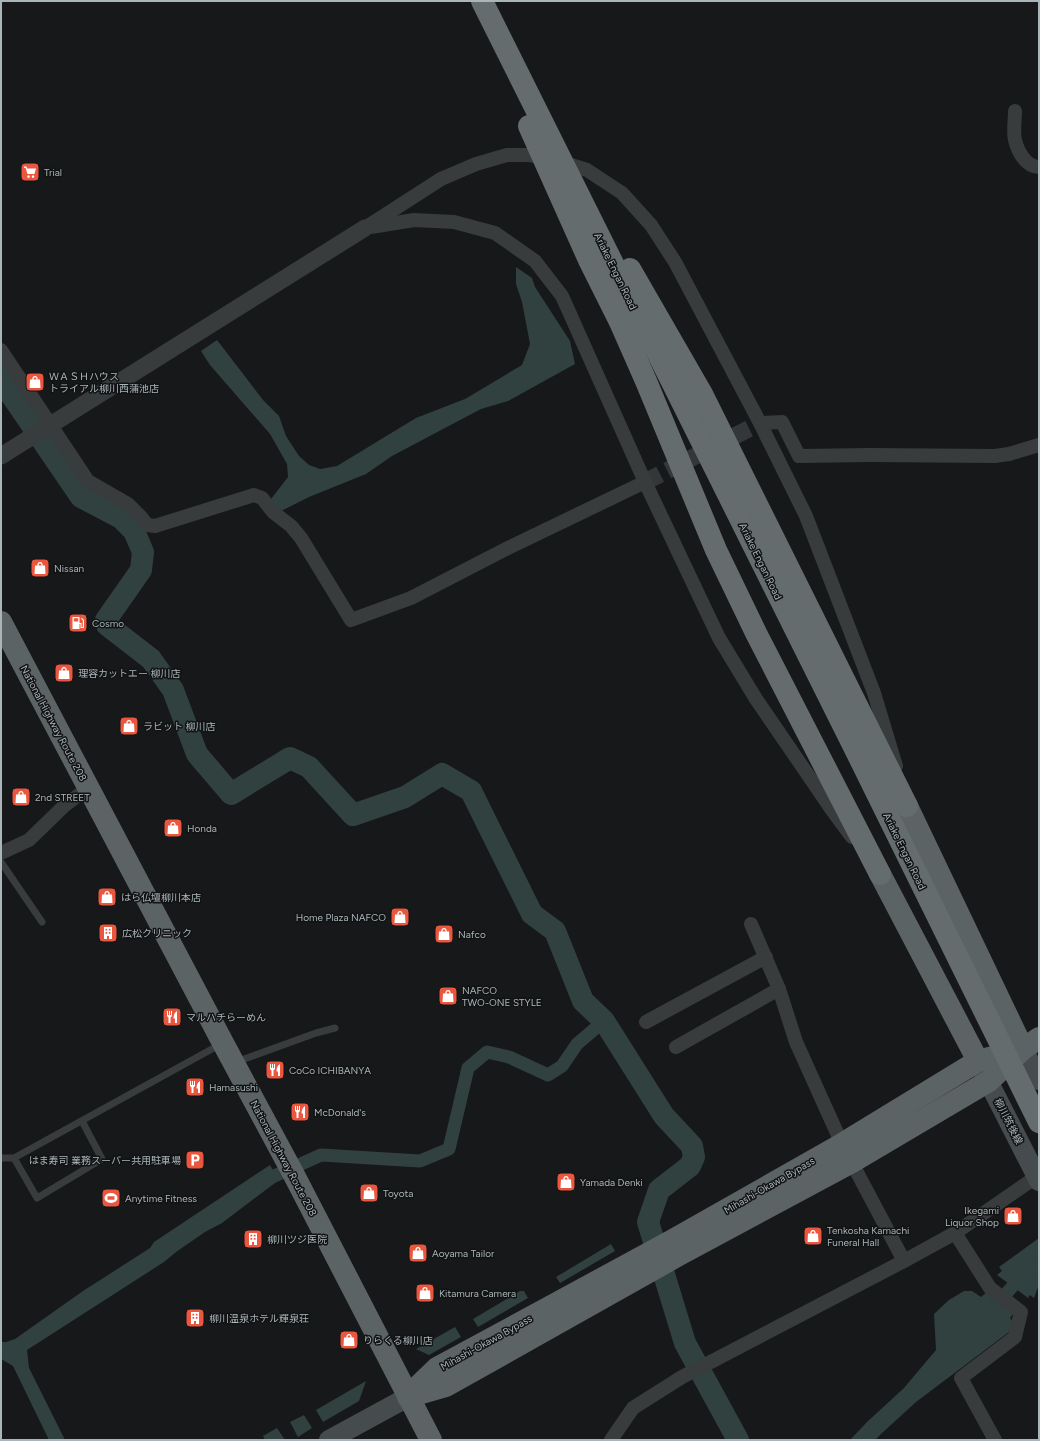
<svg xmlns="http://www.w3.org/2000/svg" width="1040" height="1441" font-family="Figtree,'Noto Sans JP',sans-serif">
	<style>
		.water { fill: #304140 }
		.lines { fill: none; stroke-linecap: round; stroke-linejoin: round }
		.canal { stroke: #304140; stroke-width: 13 }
		.river { stroke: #304140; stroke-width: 22 }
		.tertiary-tunnel { stroke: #343739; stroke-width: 17; stroke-dasharray: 17 8; stroke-linecap: butt }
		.service { stroke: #383c3d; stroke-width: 7 }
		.minor { stroke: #383c3d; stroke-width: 14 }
		.tertiary { stroke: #383c3d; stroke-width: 17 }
		.secondary { stroke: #464c4d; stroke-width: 20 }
		.trunk { stroke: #5c6365; stroke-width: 22 }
		.motorway { stroke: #646c6e; stroke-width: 22 }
		.labels { text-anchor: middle; stroke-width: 3; stroke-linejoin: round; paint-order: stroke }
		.poi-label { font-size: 10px; fill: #a9b5b8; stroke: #121314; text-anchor: start }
		.street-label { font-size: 10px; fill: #a9b5b8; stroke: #121314 }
	</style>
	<rect width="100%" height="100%" fill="#171819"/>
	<g class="water">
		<path d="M516 267 532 278 535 287 570 341 575 364 508 401 481 409 392 456 366 474 309 497 279 512 271 499 288 477 287 464 270 434 210 365 201 351 217 340 263 400 279 416 286 436 299 456 309 465 320 469 337 466 416 418 465 399 522 365 530 344 522 302 516 284Z"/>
		<path d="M1 361 35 412 19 422 1 395Z"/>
		<path d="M270 1165 279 1180 222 1223 205 1232 176 1252 164 1262 27 1350 29 1368 65 1440H49L13 1366 1 1359V1342H6L15 1339 83 1291 150 1248 154 1242Z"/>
		<path d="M1039 1238V1285L1034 1298 1030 1295 1028 1298 997 1275 1002 1271 999 1267Z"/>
		<path d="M611 1244 615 1251 560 1283 556 1277Z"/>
		<path d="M520 1291H524L528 1298 478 1327 473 1319Z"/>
		<path d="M964 1291H972L981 1297 987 1292 1014 1313 1010 1318 1013 1322 1009 1332 916 1402 881 1434 875 1440H850L867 1422 904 1388 936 1350 934 1314 949 1300Z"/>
		<path d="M455 1327 461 1337 429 1355 416 1349Z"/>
		<path d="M366 1381 359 1401 323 1422 316 1410Z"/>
		<path d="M304 1415 312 1428 298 1437 290 1422Z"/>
		<path d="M277 1428 285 1440H265L263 1436Z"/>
	</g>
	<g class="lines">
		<g class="canal">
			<path d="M261 1182 321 1155 420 1161 449 1149 468 1068 487 1052 509 1057 548 1075 562 1066 577 1044 604 1021"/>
			<path d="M996 1305 1021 1277 1039 1267"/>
		</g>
		<path class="river" d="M1 380 81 497 121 518 134 531 143 552 141 570 106 620 107 625 151 659 173 690 197 754 231 794 290 758 309 767 353 815 405 797 442 774 471 791 532 914 555 931 583 1001 604 1021 664 1116 692 1146 694 1157 690 1166 659 1190 648 1222 685 1343 738 1440"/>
		<path class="tertiary-tunnel" d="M645 482 760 423"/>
		<g class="service">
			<path d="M1 862 42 922"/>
			<path d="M236 1062 316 1033 335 1028"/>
			<path d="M1 1158H14L221 1044"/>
			<path d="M14 1158 37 1198 102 1159 82 1121"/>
		</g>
		<g class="minor">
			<path d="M1015 111C1015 120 1013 132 1015 140 1018 152 1026 167 1039 167"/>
			<path d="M371 227 414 220 454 222 495 233 535 261 562 296 645 482 719 638 756 699 832 810 852 837"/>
			<path d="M365 228 441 179 476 164 507 155H529L549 158 587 170 622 193 651 225 675 262 760 423 806 516 874 693 896 766"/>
			<path d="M1 350 88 481 128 504 141 517 147 525 155 526 254 495 262 498 273 512 291 526 301 538 351 620 411 598 508 548 645 482"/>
			<path d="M760 423 782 422 799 456 870 455 995 456 1009 454 1039 445"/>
			<path d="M1 853 29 840 64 806 88 788"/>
			<path d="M751 924 779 989 796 1042 842 1144 904 1261"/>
			<path d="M646 1022 766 957"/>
			<path d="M676 1047 779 989"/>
			<path d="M955 1233 990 1288 1021 1312 1015 1337 961 1378 995 1440"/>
			<path d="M611 1440 633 1408 682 1377 904 1261 955 1233 1039 1175"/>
		</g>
		<path class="tertiary" d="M1 456 365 228"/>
		<g class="secondary">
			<path d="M1023 1049 1039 1080"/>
			<path d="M981 1067 1039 1181"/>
			<path d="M329 1440 408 1397"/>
		</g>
		<g class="trunk">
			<path d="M1 622 223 1043 294 1175 431 1440"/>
			<path d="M907 806 1023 1049"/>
			<path d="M880 874 978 1061"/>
			<path d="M410 1394 437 1368 673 1240 842 1144 978 1061 1020 1050"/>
			<path d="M408 1397 446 1386 679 1255 852 1162 989 1081 1023 1049 1039 1038"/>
		</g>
		<g class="motorway">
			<path d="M482 1 861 761 1039 1122"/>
			<path d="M529 126 589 260 620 322 646 381 716 550 756 633 880 874"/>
			<path d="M630 269 702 394 907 806"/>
		</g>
	</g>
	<defs>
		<g id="supermarket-square" transform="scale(1)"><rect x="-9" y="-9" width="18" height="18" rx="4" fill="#ea573e" stroke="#121314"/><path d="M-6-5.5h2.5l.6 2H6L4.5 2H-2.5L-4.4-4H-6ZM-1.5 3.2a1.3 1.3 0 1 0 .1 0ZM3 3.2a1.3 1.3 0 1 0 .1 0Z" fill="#fff"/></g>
		<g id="shop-square" transform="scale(1)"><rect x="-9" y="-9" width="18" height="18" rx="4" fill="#ea573e" stroke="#121314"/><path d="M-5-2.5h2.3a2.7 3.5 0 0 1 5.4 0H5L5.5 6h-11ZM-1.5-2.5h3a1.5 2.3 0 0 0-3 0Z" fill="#fff"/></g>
		<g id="fuel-square" transform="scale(1)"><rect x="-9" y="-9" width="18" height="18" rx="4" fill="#ea573e" stroke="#121314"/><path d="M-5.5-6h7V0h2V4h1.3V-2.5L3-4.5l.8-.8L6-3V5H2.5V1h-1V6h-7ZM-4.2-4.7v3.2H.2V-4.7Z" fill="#fff"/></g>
		<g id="building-square" transform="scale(1)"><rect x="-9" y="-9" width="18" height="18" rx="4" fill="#ea573e" stroke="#121314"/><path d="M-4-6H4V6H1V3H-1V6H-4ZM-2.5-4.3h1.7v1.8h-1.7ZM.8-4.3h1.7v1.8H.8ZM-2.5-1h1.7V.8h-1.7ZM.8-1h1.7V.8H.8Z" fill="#fff"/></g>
		<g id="restaurant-square" transform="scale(1)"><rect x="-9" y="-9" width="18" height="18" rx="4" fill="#ea573e" stroke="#121314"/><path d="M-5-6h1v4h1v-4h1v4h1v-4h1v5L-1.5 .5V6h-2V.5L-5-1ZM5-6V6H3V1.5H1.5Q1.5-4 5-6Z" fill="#fff"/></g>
		<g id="parking-square" transform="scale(1)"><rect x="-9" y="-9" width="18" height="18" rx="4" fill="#ea573e" stroke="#121314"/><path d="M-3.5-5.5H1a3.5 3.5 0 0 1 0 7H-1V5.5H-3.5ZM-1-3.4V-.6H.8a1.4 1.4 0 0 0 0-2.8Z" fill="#fff"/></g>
		<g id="stadium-square" transform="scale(1)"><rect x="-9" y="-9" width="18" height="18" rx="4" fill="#ea573e" stroke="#121314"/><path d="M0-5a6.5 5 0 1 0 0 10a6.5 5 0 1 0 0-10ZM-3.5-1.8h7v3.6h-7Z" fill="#fff"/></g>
	</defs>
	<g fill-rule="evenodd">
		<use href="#supermarket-square" x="30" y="172"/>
		<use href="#shop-square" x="35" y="382"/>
		<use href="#shop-square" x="40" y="568"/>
		<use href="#fuel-square" x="78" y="623"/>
		<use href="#shop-square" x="64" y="673"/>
		<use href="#shop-square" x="129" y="726"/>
		<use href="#shop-square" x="21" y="797"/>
		<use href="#shop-square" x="173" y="828"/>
		<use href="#shop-square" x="107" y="897"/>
		<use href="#shop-square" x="400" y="917"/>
		<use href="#building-square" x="108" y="933"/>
		<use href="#shop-square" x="444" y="934"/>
		<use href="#shop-square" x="448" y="996"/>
		<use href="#restaurant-square" x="172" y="1017"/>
		<use href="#restaurant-square" x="275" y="1070"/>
		<use href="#restaurant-square" x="195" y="1087"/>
		<use href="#restaurant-square" x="300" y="1112"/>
		<use href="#parking-square" x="195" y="1160"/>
		<use href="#shop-square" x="566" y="1182"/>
		<use href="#shop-square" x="369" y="1193"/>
		<use href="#stadium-square" x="111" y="1198"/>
		<use href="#shop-square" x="1013" y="1216"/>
		<use href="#shop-square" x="813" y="1236"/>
		<use href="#building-square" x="253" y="1239"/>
		<use href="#shop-square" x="418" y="1253"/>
		<use href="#shop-square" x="425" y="1293"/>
		<use href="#building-square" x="195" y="1318"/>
		<use href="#shop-square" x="349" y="1340"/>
	</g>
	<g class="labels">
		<g class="poi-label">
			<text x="44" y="176">Trial</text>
			<text x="49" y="380">ＷＡＳＨハウス<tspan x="49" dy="12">トライアル柳川西蒲池店</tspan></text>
			<text x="54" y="572">Nissan</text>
			<text x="92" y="627">Cosmo</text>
			<text x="78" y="677">理容カットエー 柳川店</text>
			<text x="143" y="730">ラビット 柳川店</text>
			<text x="35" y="801">2nd STREET</text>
			<text x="187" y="832">Honda</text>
			<text x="121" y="901">はら仏壇柳川本店</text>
			<text x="386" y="921" text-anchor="end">Home Plaza NAFCO</text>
			<text x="122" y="937">広松クリニック</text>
			<text x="458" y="938">Nafco</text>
			<text x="462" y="994">NAFCO<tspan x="462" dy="12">TWO-ONE STYLE</tspan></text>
			<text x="186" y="1021">マルハチらーめん</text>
			<text x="289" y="1074">CoCo ICHIBANYA</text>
			<text x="209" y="1091">Hamasushi</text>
			<text x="314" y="1116">McDonald's</text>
			<text x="181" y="1164" text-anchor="end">はま寿司 業務スーパー共用駐車場</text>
			<text x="580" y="1186">Yamada Denki</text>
			<text x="383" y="1197">Toyota</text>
			<text x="125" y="1202">Anytime Fitness</text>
			<text x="999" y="1214" text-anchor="end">Ikegami<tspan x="999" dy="12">Liquor Shop</tspan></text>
			<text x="827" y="1234">Tenkosha Kamachi<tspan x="827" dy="12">Funeral Hall</tspan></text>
			<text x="267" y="1243">柳川ツジ医院</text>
			<text x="432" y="1257">Aoyama Tailor</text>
			<text x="439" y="1297">Kitamura Camera</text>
			<text x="209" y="1322">柳川温泉ホテル輝泉荘</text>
			<text x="363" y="1344">りらくる柳川店</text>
		</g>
		<g class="street-label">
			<text transform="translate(616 271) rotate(64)" y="4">Ariake Engan Road</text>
			<text transform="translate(761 561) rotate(64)" y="4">Ariake Engan Road</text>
			<text transform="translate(54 723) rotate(62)" y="4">National Highway Route 208</text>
			<text transform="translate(905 851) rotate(64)" y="4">Ariake Engan Road</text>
			<text transform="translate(1009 1121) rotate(63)" y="4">柳川筑後線</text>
			<text transform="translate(284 1158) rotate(62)" y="4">National Highway Route 208</text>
			<text transform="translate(769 1185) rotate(-30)" y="4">Mihashi-Okawa Bypass</text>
			<text transform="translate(486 1342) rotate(-29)" y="4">Mihashi-Okawa Bypass</text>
		</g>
	</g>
	<rect width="1040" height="1441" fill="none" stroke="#a9b5b8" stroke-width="4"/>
</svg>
